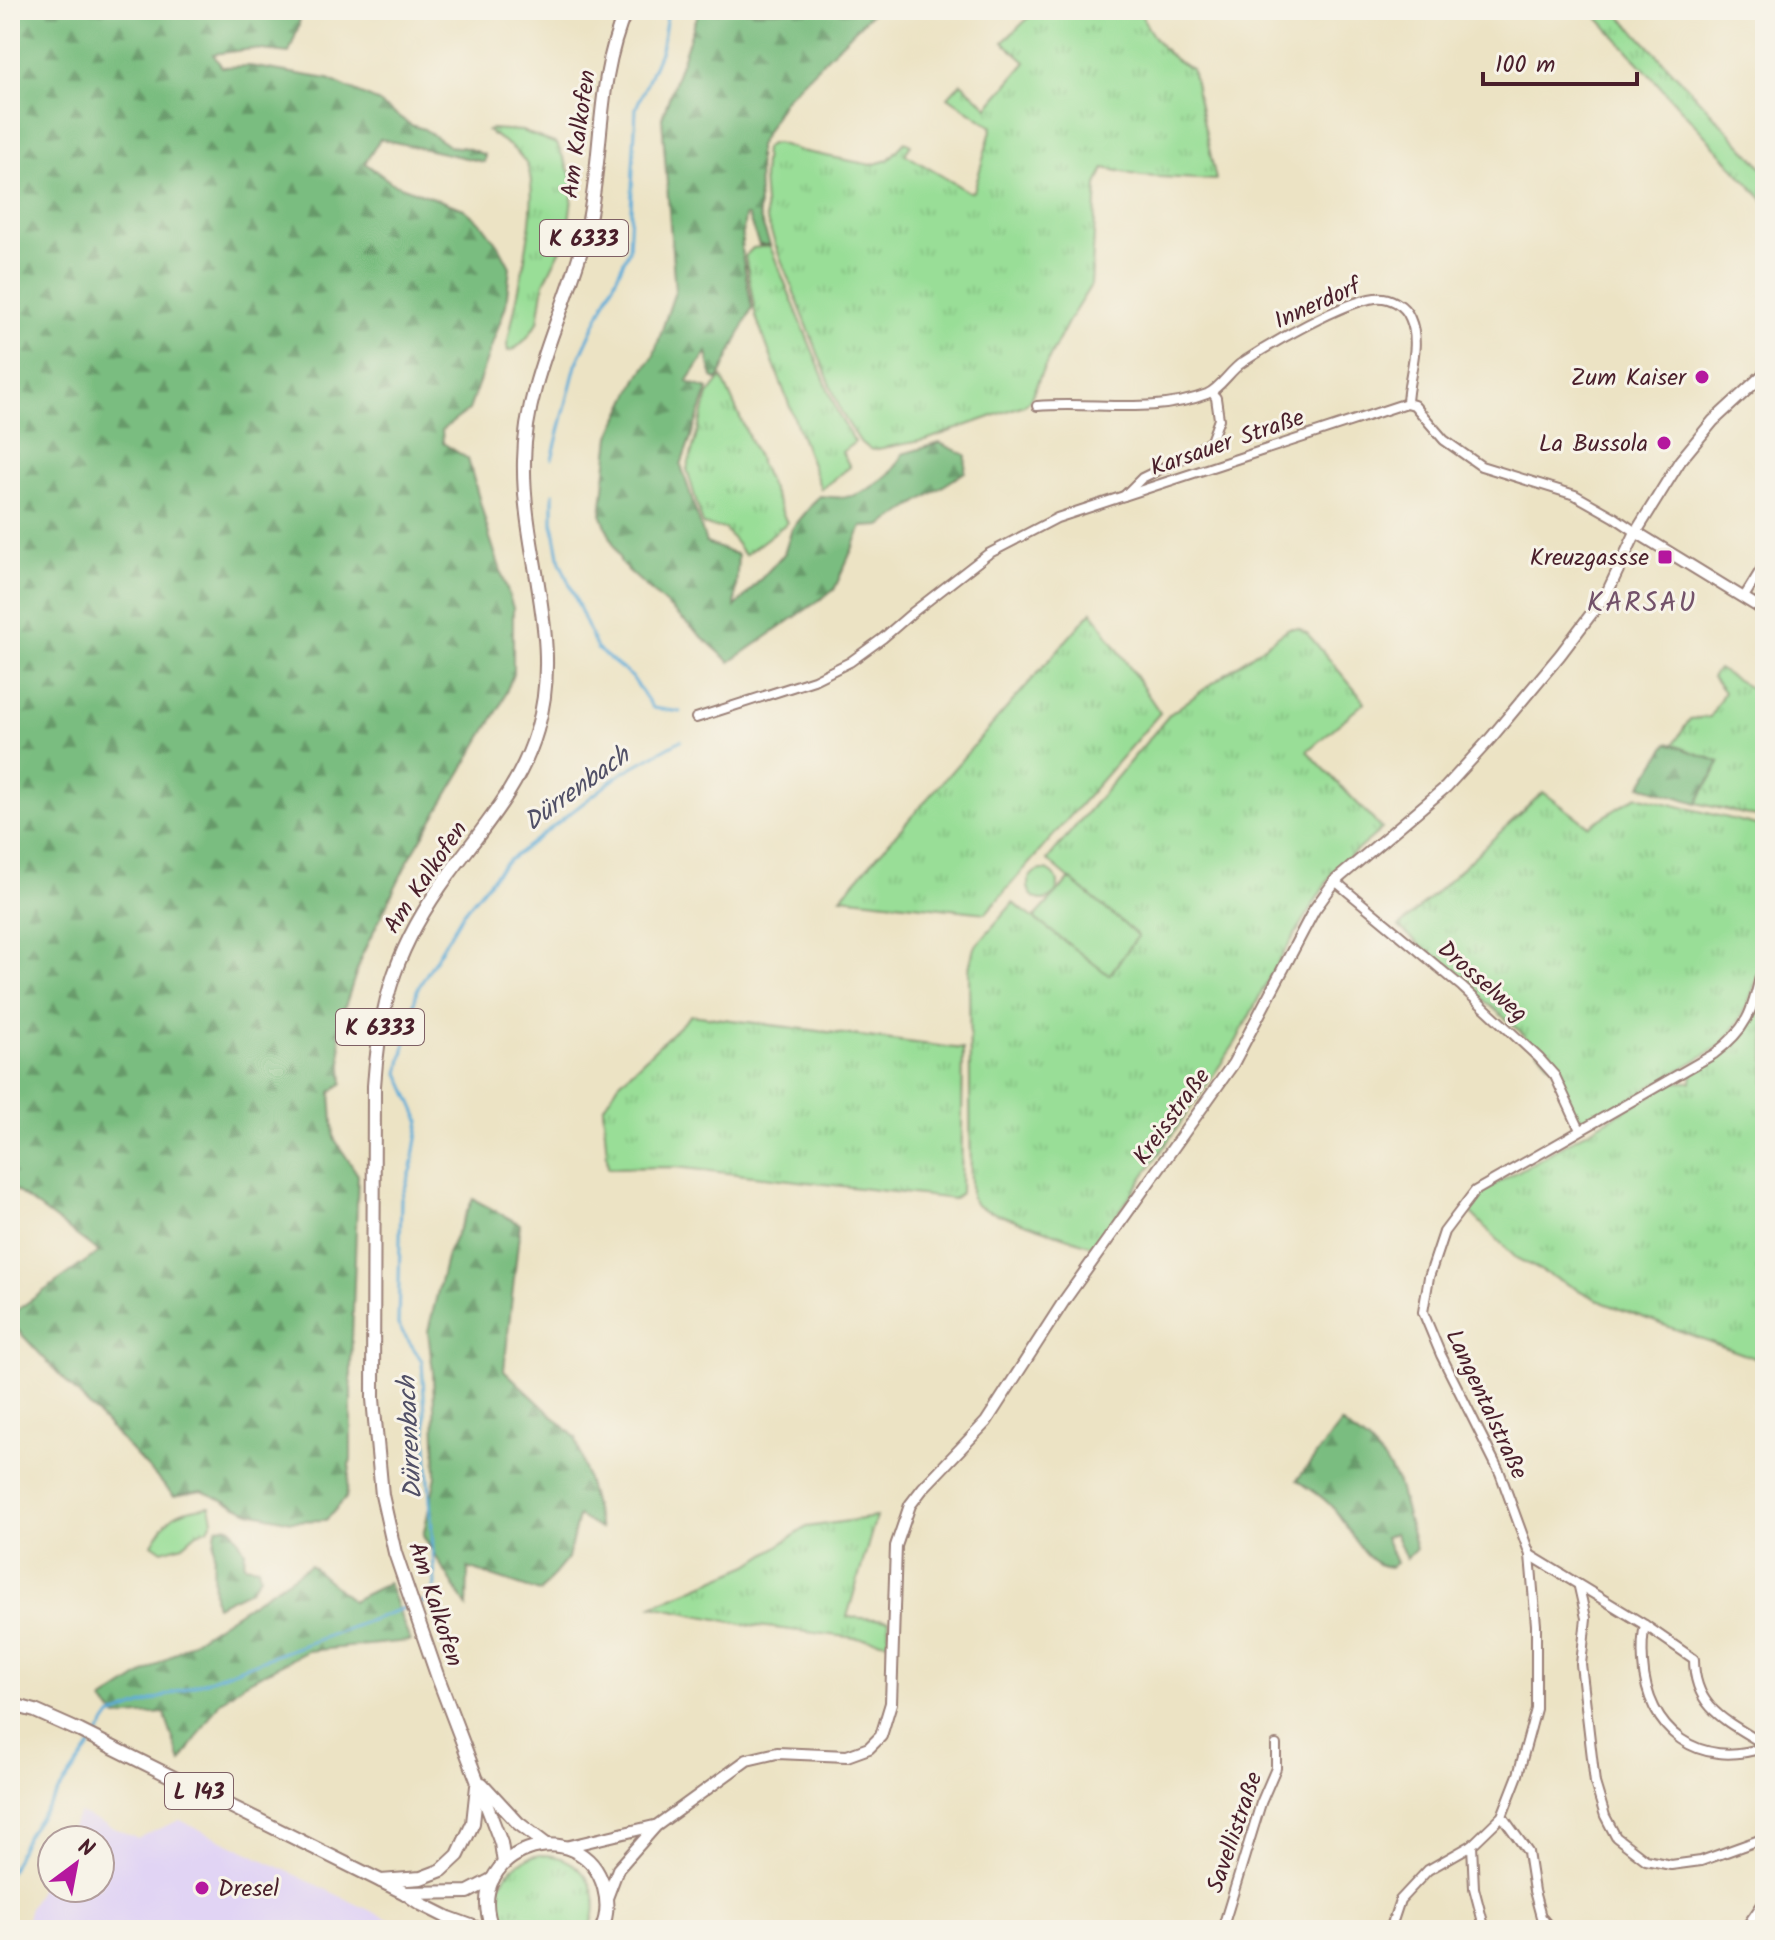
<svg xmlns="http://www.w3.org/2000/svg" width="1775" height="1940" font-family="Kalam,sans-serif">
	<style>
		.built { fill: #e1d4f4 }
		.grass { fill: url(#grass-tufts); stroke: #727e61; stroke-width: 2 }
		.forest { fill: url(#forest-firs); stroke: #626e56; stroke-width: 2 }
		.garden { fill: #99de97; stroke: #727e61; stroke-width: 2 }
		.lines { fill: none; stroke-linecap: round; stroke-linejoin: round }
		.stream { stroke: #5eacd7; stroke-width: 3 }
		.minor-casing { stroke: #9b8178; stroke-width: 12 }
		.tertiary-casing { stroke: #9b8178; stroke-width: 14 }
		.primary-casing { stroke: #9b8178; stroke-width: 16 }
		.minor { stroke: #fff; stroke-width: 8 }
		.tertiary { stroke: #fff; stroke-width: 10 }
		.primary { stroke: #fff; stroke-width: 12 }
		.poi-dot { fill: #b5179e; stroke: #f7f3e8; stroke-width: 3 }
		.labels { text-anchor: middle; stroke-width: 6; stroke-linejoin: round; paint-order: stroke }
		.shield { fill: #f7f3e8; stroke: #7e5f64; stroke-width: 2 }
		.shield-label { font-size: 22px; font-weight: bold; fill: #4a1f2b }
		.street-label { font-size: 24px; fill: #4a1f2b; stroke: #f7f3e8 }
		.poi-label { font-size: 24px; fill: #4a1f2b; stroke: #f7f3e8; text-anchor: end }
		.water-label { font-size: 26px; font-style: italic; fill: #515067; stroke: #f7f3e8 }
		.quarter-label { font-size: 28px; letter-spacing: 2px; fill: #73526a; stroke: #f7f3e8 }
	</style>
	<defs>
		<pattern id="grass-tufts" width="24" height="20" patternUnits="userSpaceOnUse" patternTransform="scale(2)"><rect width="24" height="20" fill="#99de97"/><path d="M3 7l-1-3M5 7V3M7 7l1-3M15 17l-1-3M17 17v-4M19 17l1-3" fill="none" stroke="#85be82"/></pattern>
		<pattern id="forest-firs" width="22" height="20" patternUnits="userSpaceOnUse" patternTransform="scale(2)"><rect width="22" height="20" fill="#7abd80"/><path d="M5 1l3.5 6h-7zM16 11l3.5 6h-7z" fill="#669969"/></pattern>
	</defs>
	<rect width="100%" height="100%" fill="#f7f3e8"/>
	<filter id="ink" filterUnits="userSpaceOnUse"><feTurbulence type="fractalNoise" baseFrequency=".0125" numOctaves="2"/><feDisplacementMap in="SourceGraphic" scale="16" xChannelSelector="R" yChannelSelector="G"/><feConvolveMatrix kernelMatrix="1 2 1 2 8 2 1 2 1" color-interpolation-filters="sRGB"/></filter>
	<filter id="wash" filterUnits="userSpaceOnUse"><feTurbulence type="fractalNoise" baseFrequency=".006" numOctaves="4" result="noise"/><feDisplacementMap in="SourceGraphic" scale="32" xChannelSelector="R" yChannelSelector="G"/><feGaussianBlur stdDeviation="1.8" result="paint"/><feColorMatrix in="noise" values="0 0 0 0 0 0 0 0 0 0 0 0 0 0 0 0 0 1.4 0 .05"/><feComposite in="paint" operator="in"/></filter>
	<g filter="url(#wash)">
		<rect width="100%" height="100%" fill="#ece3c4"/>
		<path class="built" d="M79 1813 137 1838 180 1820 411 1930H24L30 1907 52 1865V1888H100V1840H65Z"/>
		<g class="grass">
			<path d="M1037 10H1140C1148 34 1169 60 1192 69L1216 180 1141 176 1104 168 1097 185 1091 285 1068 322 1041 374 1030 400 1024 405 926 440 872 450 861 443 842 414 778 252 766 218 763 178 765 148 770 144 777 143 801 151 871 165 888 160 905 142 911 145 905 154 969 192 974 191 992 127 948 97 961 83 988 107 1026 62 1003 42Z"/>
			<path d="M1591 10H1615L1765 170V202Z"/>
			<path d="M491 129 522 131 557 144 574 182 567 237 544 283 538 322 526 339 515 349 508 351 507 345C514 309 545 191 525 162 516 148 501 140 487 131Z"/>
			<path d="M770 246 839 416 855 442 842 452 850 467 821 489 756 317 745 256 753 248Z"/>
			<path d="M722 377 787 523 745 555 725 529 703 525 687 469 708 395Z"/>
			<path d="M1092 611 1160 713 986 913 841 897Z"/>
			<path d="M1289 628H1298L1308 634 1365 702 1307 751 1382 829 1335 869 1270 976 1236 1042 1095 1247 986 1210 976 1205 971 1197 969 968 974 948 1013 903 1110 974 1138 936 1047 860 1170 714Z"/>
			<path d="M1718 669 1765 697V819L1697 803 1720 762 1673 745 1690 719 1710 717 1724 692 1712 677Z"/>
			<path d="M1543 792 1589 826 1637 796 1765 827C1765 900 1775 990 1720 1046L1594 1120 1576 1116 1556 1071 1521 1032 1399 927Z"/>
			<path d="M1765 968V1362L1604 1303 1516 1258 1466 1208 1480 1193 1674 1082H1691L1692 1071 1740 1037 1747 1026Z"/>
			<path d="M691 1015 963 1049 961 1193 954 1199 676 1167 608 1168 603 1108 619 1083Z"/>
			<path d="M210 1506 213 1519 208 1529 197 1533 183 1545 162 1551 152 1544C169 1514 177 1510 210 1506Z"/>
			<path d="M876 1517 847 1617 889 1620 888 1642 742 1624 652 1606 749 1565 807 1527Z"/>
			<path d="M539 1855C581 1853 607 1892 589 1930H502C486 1897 503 1863 539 1855Z"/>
		</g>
		<g class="forest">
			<path d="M10 10H299V25L289 53 252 49 213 54 222 67 250 66 328 79 375 100 411 125 424 129 449 146 467 148 485 155 484 162 380 139 365 163 392 183 464 209 483 225 500 248 510 267 506 305 469 410 442 430 443 443 468 459 490 538 513 608V674L501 705 408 861 362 955 339 1025 343 1083 331 1092 334 1138 358 1175 351 1365V1459L346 1498 326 1520 291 1521 250 1512 202 1491 174 1496 10 1322V1315L99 1252 10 1186Z"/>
			<path d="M875 10 784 100 758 146 759 215 770 245H759L748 216H745L741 249 752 308 718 380 712 377 707 352 687 382 708 389 681 465 706 543 738 555 735 607 784 554 792 529 819 496C827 496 838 499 846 497 865 495 898 472 902 454L940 443 966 455 965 472 881 526 862 527 834 590 730 662 622 565 601 514 610 436 638 377 653 357 675 291 662 118 699 11Z"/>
			<path d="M1668 743 1720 762 1697 803 1641 786Z"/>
			<path d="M473 1199 520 1224 504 1370 576 1438 600 1529 578 1516 568 1558 540 1592 468 1568 467 1607 423 1536 436 1476 433 1372 428 1331 447 1254Z"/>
			<path d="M1341 1423 1367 1442 1384 1460 1398 1483 1416 1549 1406 1559 1395 1533 1385 1537 1396 1563 1390 1567C1363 1566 1350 1526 1333 1508 1323 1496 1310 1489 1297 1480Z"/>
			<path d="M226 1526 232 1528 245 1551 244 1565 258 1567 260 1576 250 1590 216 1606C212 1599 213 1534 217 1527Z"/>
			<path d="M310 1565 352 1601 388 1583 410 1641 307 1651 243 1684 219 1703 181 1762 164 1713 117 1717 102 1701Z"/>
		</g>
		<g class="garden">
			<circle cx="1043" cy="885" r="15"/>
			<path d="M1070 879 1138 936 1109 975 1034 918Z"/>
		</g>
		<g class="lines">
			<g class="stream">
				<path d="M552 459 576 365 629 250 636 108 661 50 667 16 671 10"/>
				<path d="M553 493V524L560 562 597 649 632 677 653 708 680 712"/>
				<path d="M416 1604 428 1601 435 1585 422 1361 398 1325 401 1199 412 1168 420 1121 399 1073 417 990 463 913 503 865 622 773 681 740"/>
				<path d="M98 1735 111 1716 409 1606"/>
				<path d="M10 1872 27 1835 94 1742"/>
			</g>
		</g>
	</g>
	<g filter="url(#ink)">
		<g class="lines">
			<g class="minor-casing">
				<g id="minor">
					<path d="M1037 406C1093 401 1153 415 1207 394 1221 388 1230 370 1243 362 1272 343 1343 302 1375 298 1389 296 1405 305 1410 318 1422 345 1408 375 1407 403"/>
					<path d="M1124 496 1142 478 1191 454 1211 441 1219 419 1216 398 1212 392"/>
					<path d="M1744 597 1765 563"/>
					<path d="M696 718 814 680 850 662 883 638 912 613 988 554 1057 518 1407 403 1414 405 1444 440 1481 466 1575 495 1614 517 1636 532"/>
					<path d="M1335 881 1462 987 1539 1058 1555 1076 1580 1130"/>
					<path d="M1530 1555 1645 1625 1694 1659C1694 1709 1727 1721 1765 1745"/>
					<path d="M1579 1587 1586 1618 1581 1664 1595 1783 1605 1816 1616 1837 1646 1860 1671 1865 1701 1861 1765 1838"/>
					<path d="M1645 1625C1642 1638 1642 1649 1643 1663 1647 1731 1699 1770 1765 1747"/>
					<path d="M1502 1816 1528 1852 1534 1891 1541 1917 1552 1930"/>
					<path d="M1472 1845 1474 1888 1485 1930"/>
					<path d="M1222 1930 1261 1803 1276 1768V1745"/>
					<path d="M1390 1930 1400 1900 1428 1870 1472 1845 1502 1816 1518 1775 1536 1709V1625L1530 1555 1500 1473 1441 1355 1423 1312 1429 1277 1444 1232 1475 1191 1714 1054C1754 1024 1753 1003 1765 957"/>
					<path d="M1744 1930 1765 1900"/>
				</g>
			</g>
			<g class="tertiary-casing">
				<g id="tertiary">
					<path d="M1636 532 1765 611"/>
					<path d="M565 1847 654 1826"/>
					<path d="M607 1898 618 1869 656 1826 747 1760 777 1753 847 1756 869 1748 881 1736 891 1703 896 1546 910 1505 923 1488 986 1422 1064 1301 1233 1064 1314 910 1335 881 1446 787 1490 739 1560 655 1607 593 1636 532 1680 461 1713 421 1765 373"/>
				</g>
			</g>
			<g class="primary-casing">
				<g id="primary">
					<path d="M10 1704 35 1711 80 1731 405 1893 421 1904 449 1918 482 1930"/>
					<path d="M482 1784 518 1823 547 1845"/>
					<path d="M504 1863 501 1843 437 1675 395 1553 382 1495 373 1399 374 1086C380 999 397 945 449 874 482 829 521 786 537 730 564 639 522 553 524 461 525 380 568 307 587 229 604 156 595 82 626 10"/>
					<path d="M381 1881 421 1878 442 1870 458 1855 473 1823 477 1786"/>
					<path d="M405 1893 468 1892 493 1879"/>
					<path d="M493 1930C459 1850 582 1809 604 1888 608 1903 608 1916 601 1930"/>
				</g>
			</g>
			<use href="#minor" class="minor"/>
			<use href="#tertiary" class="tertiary"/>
			<use href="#primary" class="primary"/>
		</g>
	</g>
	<g class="poi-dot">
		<circle cx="1702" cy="377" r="8"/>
		<circle cx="1664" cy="443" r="8"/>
		<rect x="1657" y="549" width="16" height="16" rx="4"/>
		<circle cx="202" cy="1888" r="8"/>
	</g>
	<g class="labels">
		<g class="shield">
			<rect x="540" y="220" width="88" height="36" rx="6"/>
			<rect x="336" y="1009" width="88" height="36" rx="6"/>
			<rect x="165" y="1773" width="68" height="36" rx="6"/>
		</g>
		<g class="shield-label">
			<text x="584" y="246">K 6333</text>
			<text x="380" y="1035">K 6333</text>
			<text x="199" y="1799">L 143</text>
		</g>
		<g class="street-label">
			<text transform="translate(578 134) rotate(-82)" y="8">Am Kalkofen</text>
			<text transform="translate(1317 303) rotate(-24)" y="8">Innerdorf</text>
			<text transform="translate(1227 442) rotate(-19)" y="8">Karsauer Straße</text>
			<text transform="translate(425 877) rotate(-56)" y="8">Am Kalkofen</text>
			<text transform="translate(1483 981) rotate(41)" y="8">Drosselweg</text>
			<text transform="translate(1171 1116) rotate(-54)" y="8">Kreisstraße</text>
			<text transform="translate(1487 1404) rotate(65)" y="8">Langentalstraße</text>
			<text transform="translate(436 1604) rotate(72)" y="8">Am Kalkofen</text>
			<text transform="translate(1234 1832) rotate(-71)" y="8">Savellistraße</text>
		</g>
		<g class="poi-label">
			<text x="1686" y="385">Zum Kaiser</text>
			<text x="1648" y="451">La Bussola</text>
			<text x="1649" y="565">Kreuzgassse</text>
			<text x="218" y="1896" text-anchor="start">Dresel</text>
		</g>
		<g class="water-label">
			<text transform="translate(576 788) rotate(-36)" y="9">Dürrenbach</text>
			<text transform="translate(409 1438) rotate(-93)" y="9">Dürrenbach</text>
		</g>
		<g class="quarter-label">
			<text x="1642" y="611">KARSAU</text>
		</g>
	</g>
	<rect width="1775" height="1940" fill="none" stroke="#f7f3e8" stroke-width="40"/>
	<g transform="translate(76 1864) rotate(32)"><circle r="38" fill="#f7f3e8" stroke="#b29e9c" stroke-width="2"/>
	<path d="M0-6L14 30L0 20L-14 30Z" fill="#b5179e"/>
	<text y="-12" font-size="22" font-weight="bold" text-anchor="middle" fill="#4a1f2b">N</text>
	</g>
	<path d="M1483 72v12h154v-12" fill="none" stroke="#4a1f2b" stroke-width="4"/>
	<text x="1495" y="72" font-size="24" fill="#4a1f2b" stroke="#f7f3e8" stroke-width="6" paint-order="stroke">100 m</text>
</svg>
